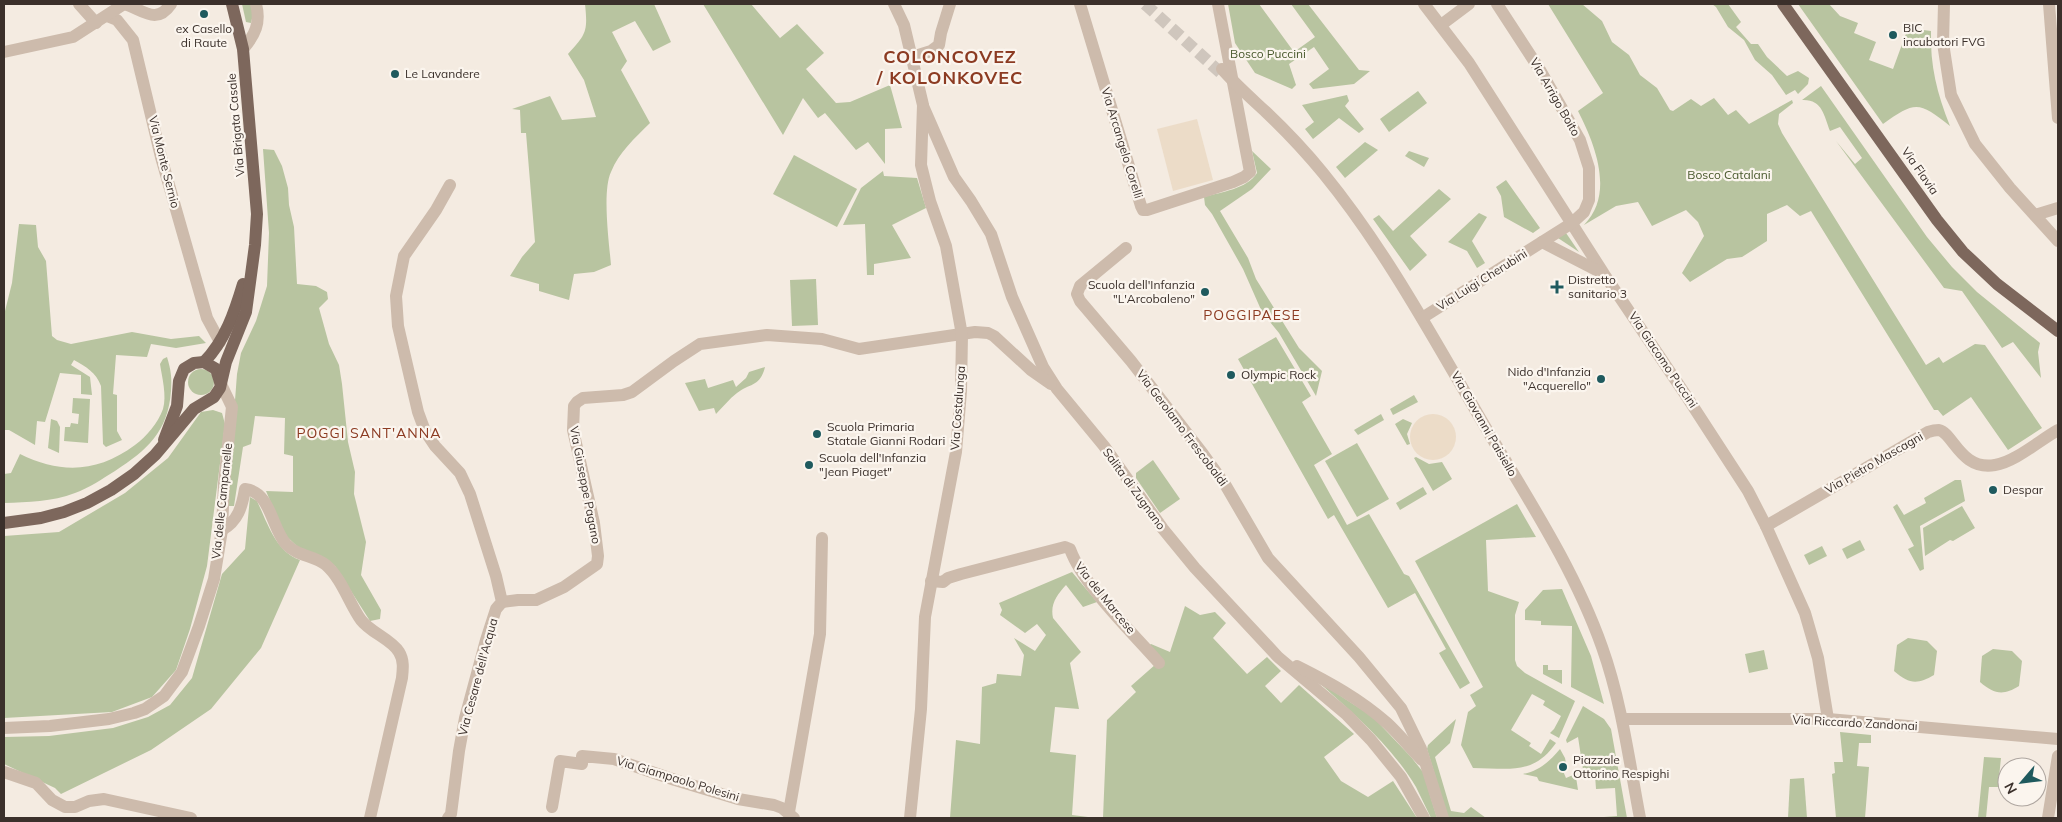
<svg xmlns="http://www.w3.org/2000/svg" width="2062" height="822" font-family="Mulish,sans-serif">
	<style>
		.green { fill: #b8c4a0 }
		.plaza { fill: #ecdcc8 }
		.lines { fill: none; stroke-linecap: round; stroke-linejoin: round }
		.minor-tunnel { stroke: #cfc6bd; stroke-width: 12; stroke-dasharray: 12 6; stroke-linecap: butt }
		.minor { stroke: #cdbbac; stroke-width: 12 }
		.tertiary { stroke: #cdbbac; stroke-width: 12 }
		.primary { stroke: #7d675c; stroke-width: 12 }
		.poi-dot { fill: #1f5a5e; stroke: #fbf5ee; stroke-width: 2 }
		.labels { text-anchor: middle; stroke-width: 4.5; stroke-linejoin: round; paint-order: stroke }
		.poi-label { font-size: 12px; fill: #3b302b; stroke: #fbf5ee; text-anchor: start }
		.park-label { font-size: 12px; fill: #4a5a2e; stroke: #fbf5ee }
		.street-label { font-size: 12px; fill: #3b302b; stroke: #fbf5ee }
		.neighbourhood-label { font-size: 14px; letter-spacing: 1px; fill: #8c3b22; stroke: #fbf5ee }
		.district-label { font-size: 18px; font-weight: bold; letter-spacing: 1px; fill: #8c3b22; stroke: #fbf5ee }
	</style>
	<rect width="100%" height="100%" fill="#f4ebe1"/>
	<g class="green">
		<path d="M242 4H252L254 10 251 23 246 22Z"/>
		<path d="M585 4H654L671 42 653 51 635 21 612 32 627 61 621 70 650 123C635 138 619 152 611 172 602 191 609 242 611 265L594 272 574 274 569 300 539 291V284L510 276 522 257 535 242 526 133H521L520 110 512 109 550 96 562 120 596 117 584 80 568 54C586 34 588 32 585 4Z"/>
		<path d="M703 4H751L780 38 797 24 824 53 806 69 836 103 850 102 890 85 902 128 885 129V164L868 142 856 150 825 113 818 118 803 98 783 135Z"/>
		<path d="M1228 4H1259L1294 52 1315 37 1291 4H1308L1359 70 1370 71 1354 84 1313 89 1309 84 1329 69 1314 47 1289 64 1296 85 1292 89 1255 73 1235 43Z"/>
		<path d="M1548 4H1582L1602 21 1612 42 1629 55 1640 75 1657 88 1670 110 1673 111 1691 99 1701 106 1714 98 1728 115 1736 110 1749 124 1792 100 1793 103 1779 114 1778 124 1782 133 1926 365 1939 357 1943 363 1975 344 1985 345 2042 428 2008 450 1971 397 1943 416 1938 410H1934L1811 211 1800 216 1787 205 1767 214V241L1742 257 1727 259 1690 282 1682 273 1704 236 1698 222 1686 210 1652 226 1638 202 1616 206 1584 225C1615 194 1595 144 1578 111L1603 93Z"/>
		<path d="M1712 4H1728L1741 22 1736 27 1751 44H1758L1767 57 1787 76 1798 71 1809 78 1808 84 1798 94 1795 90 1786 95 1772 75 1755 60 1744 40 1728 27 1716 7Z"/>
		<path d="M1798 4H1829L1840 16 1858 23 1854 33 1876 42 1869 60 1893 69 1908 28 1931 31C1930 66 1937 93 1950 126 1919 101 1915 101 1883 124Z"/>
		<path d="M1821 86 1927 237 1952 267 1977 292 2040 343 2038 352 2041 378 2013 342 2002 348 1962 291 1944 288 1836 141 1855 164 1862 158 1840 127 1830 131C1824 115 1822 99 1802 100Z"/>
		<path d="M1418 91 1427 103 1389 132 1380 119Z"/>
		<path d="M1347 95 1349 101 1345 106 1364 129 1359 133 1339 118 1313 139 1305 129 1314 122 1302 105Z"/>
		<path d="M1365 142 1378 150 1345 178 1336 167Z"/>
		<path d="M263 149 274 150 282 166 288 188 289 205 294 227 297 284 316 286 327 292 328 299 319 308 329 344 339 365 342 384 348 442 355 472 354 494 366 542 361 575 381 610 380 619 370 621 335 566 301 550 284 534 266 491 293 492V456L284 454 285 418 255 416 251 444 243 447 234 506H227L237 374 241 353 256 321 267 286 269 233Z"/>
		<path d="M1252 151 1271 169 1252 189 1220 211 1248 258 1256 279 1299 348 1322 371 1316 396 1279 333 1262 312 1243 269 1212 214 1205 205 1204 197C1221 192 1247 189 1257 173Z"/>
		<path d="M1409 151 1429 158 1424 167 1405 156Z"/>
		<path d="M794 155 857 189 837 227 773 194Z"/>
		<path d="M883 171 884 176 917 178 926 208 892 225 911 258 874 264V275H867L865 224 843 225 861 188Z"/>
		<path d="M1506 180 1540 228 1533 233 1504 217 1501 196 1496 187Z"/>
		<path d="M1439 189 1451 199 1410 236 1427 255 1410 271 1373 219 1379 215 1393 231Z"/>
		<path d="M1479 213 1487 217 1472 241 1485 263 1477 268 1467 251 1448 242Z"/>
		<path d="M19 224 36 225 38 247 46 261 52 336 57 340 71 344 132 332 171 339 199 336 206 343 176 348 151 344 147 357 116 355 113 394 117 395V431L122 440 106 447 103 444 101 386C96 372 86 367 74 360L71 365 90 377 92 395 81 394V375L60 373 45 422 37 421 35 445 9 430H4V315L12 283Z"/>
		<path d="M1566 233 1579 252 1558 238Z"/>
		<path d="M816 279 818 325 792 326 790 280Z"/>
		<path d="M1276 337 1311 396 1302 402 1332 454 1314 465 1347 525 1369 514 1404 574 1409 576 1470 683 1460 689 1439 653 1446 649 1415 593 1388 608 1334 515 1328 519 1238 359Z"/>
		<path d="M167 357C171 370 172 378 171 391 168 432 147 450 115 471 102 479 89 488 75 493 52 502 28 502 4 503V474L11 473 20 454C61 474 97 473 135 445 146 437 158 423 163 409 167 396 162 377 160 364L163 359Z"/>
		<path d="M765 367C760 387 750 383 737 393 729 399 723 407 716 414L714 408 699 411 685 383 705 379 708 388 733 380 736 387 746 378 749 372Z"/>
		<circle cx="201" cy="382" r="13"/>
		<path d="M1414 395 1418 402 1393 415 1390 409Z"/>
		<path d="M73 398 90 399 88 443 64 441 65 427H70L71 423 78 424 79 414 72 413Z"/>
		<path d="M213 410 222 413 225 424 207 566 190 629 176 670 152 697 112 712 4 718V536L59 532 125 493 168 458 201 412Z"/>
		<path d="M1381 414 1384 420 1358 435 1354 430Z"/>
		<path d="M51 419 57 421 60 427 59 453 48 448Z"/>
		<path d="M1403 419 1412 423 1407 434 1410 444 1407 445 1395 424Z"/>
		<path d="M1357 443 1389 499 1357 517 1325 461Z"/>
		<path d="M1416 457 1429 464 1442 462 1452 479 1433 491 1414 458Z"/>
		<path d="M1153 460 1180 499 1160 513 1136 478V473Z"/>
		<path d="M1955 480H1961L1965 501 1920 526 1924 569 1920 571 1908 549 1914 546 1893 507 1897 504 1904 515 1926 503 1924 498Z"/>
		<path d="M1423 487 1427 494 1400 510 1396 503Z"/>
		<path d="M250 497 257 501C267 522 276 552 300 560L261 648 211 709 151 750 61 794 55 788 4 764V737L49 736 113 728 148 717 170 705 192 678 222 574 245 549Z"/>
		<path d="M1517 504 1536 537 1486 540 1488 591 1519 602 1515 615V660L1517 666 1525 673 1575 701 1559 738 1550 733 1554 729 1561 716 1543 705 1545 701 1532 694 1511 730 1531 743 1529 746 1541 754 1550 739 1556 743C1533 776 1508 768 1473 768L1461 745 1468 712 1476 706 1470 695 1483 687 1415 561Z"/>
		<path d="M1962 506 1975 528 1953 541 1950 540 1925 556 1923 528Z"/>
		<path d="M1860 540 1865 550 1847 559 1842 549Z"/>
		<path d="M1822 546 1827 556 1809 565 1804 555Z"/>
		<path d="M1072 572 1097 602 1083 607 1066 585C1057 595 1050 604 1053 618L1081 652 1070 663 1079 709 1055 707 1050 752 1076 755 1072 815 1096 818H950L956 740 980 744 982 687 996 683 997 674 1021 676 1024 655 1014 638 1035 651 1046 635 1037 624 1025 633 1000 615 1002 610 999 603Z"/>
		<path d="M1562 589 1591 656 1604 704 1571 687 1572 626 1541 625V621L1525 620V610L1543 590Z"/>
		<path d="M1185 606 1200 615 1215 612 1226 623 1213 638 1247 674 1267 657 1281 671 1265 686 1281 703 1299 685 1354 734 1324 757 1341 781 1368 797 1393 781 1417 818H1103L1107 720 1136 692 1131 686 1156 664 1148 646 1151 644 1170 652Z"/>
		<path d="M1908 638 1927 641 1937 651 1934 675C1917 685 1909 684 1894 671L1897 645Z"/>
		<path d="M1993 649 2012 651 2022 661 2019 686C2003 696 1994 694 1980 682L1982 656Z"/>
		<path d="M1764 650 1768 669 1749 673 1745 654Z"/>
		<path d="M1543 665H1548V670H1562V684L1543 674Z"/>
		<path d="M1316 680 1373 717 1411 757 1423 772 1437 818H1431C1426 808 1421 797 1416 787 1391 745 1352 712 1316 680Z"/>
		<path d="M1583 706 1604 719 1611 729 1627 818H1591L1617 816 1615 788 1596 789 1595 775 1591 773 1584 776 1578 737 1567 743 1566 740Z"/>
		<path d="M1456 719 1450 743 1435 757 1451 811 1464 813 1471 807 1486 818H1492H1448L1427 749 1428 745Z"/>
		<path d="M1840 732 1871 735V743H1859L1857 766 1869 767 1865 818H1836L1832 774 1835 773 1834 762H1843Z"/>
		<path d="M1560 749 1565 758 1567 768 1563 771 1566 778 1573 775 1576 777 1578 790 1539 781 1537 777 1523 774C1539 771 1549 762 1560 749Z"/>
		<path d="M1984 757 2001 758 1998 787H1989L1986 818H1978Z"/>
		<path d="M1804 778 1807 818H1788L1790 779Z"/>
	</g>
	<g class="plaza">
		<path d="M1197 119 1213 180 1173 191 1157 129Z"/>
		<circle cx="1433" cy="437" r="23"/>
	</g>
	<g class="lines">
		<path class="minor-tunnel" d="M1145 4 1223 75"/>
		<g class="minor">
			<path d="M79 4 96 23"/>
			<path d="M1080 4 1141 206 1143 210H1147L1233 182 1244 177 1250 172 1218 4"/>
			<path d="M1424 4 1469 63 1604 274 1687 397 1748 491 1766 526 1805 613 1818 658 1828 719"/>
			<path d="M1944 4 1943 43 1951 95 1975 144 2010 188 2058 241"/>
			<path d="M2049 4 2058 118"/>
			<path d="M107 16 117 20 133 40 161 157 207 318 220 342"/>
			<path d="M1441 25 1469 4"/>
			<path d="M4 52 73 37 124 4C142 9 156 26 171 4"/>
			<path d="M912 57 931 51 939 45 941 33 950 4"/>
			<path d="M1222 69C1236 85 1251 98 1266 112 1286 131 1305 151 1323 173 1386 250 1433 338 1483 423 1526 496 1574 568 1602 647 1622 703 1629 761 1640 818"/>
			<path d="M923 106 954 177 971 201 991 234 1012 297 1043 367 1057 389 1104 446 1163 529 1195 568 1278 657 1347 715 1371 740 1401 777 1424 818"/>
			<path d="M2035 215 2058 208"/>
			<path d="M1542 242 1602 273"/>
			<path d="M1126 248 1080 286 1077 294 1080 301 1131 361 1203 454 1226 486 1268 558 1359 657 1401 708 1421 749 1443 818"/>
			<path d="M1422 318 1572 223 1584 212 1589 200V168L1580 140 1540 70 1497 4"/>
			<path d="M1766 526 1928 432C1931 431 1936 430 1939 430 1953 433 1961 471 1995 465 2015 462 2040 440 2058 430"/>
			<path d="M222 530C238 521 242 507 245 489 271 492 271 527 286 544 298 557 314 555 326 565 342 579 349 603 361 620 371 633 391 639 399 652 404 660 403 669 402 678L370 818"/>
			<path d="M931 581 943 582 948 578 961 574 1065 547 1070 549C1084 587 1132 632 1159 663"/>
			<path d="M502 602 518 600H536L564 587 597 564 598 556 594 523 573 430 574 406 577 402 583 398 623 395 632 392 674 361 700 344 767 335 822 339 859 349 975 332 988 333 994 336 1031 370 1051 384"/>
			<path d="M1297 666C1329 682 1360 699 1387 723 1399 734 1410 748 1422 760"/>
			<path d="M1622 719H1828L2058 739"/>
			<path d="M4 772 36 783 52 800 65 807H75L89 801 104 799 191 818"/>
			<path d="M552 807 560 761 582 764V756L614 759 675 780 738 799 774 805 782 808 794 818"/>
			<path d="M789 812 820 634 822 538"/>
			<path d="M448 818 451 814 459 751 465 718 486 640 496 609 502 602 496 576 470 494 460 473 435 446 425 431 418 412 398 326 396 296 404 256 436 210 450 185"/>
			<path d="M2048 818 2058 756"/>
		</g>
		<g class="tertiary">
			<path d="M894 4 904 25 923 105 921 165 930 201 946 246 962 335 961 391 956 452 925 617 921 709 910 818"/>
			<path d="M243 49C255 35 261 23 256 4"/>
			<path d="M4 728 50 726 109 719 134 713 145 709 164 696 182 672 199 626 214 579 222 530 224 483 232 407 220 382"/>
		</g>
		<g class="primary">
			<path d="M1783 4 1937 220 1963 252 1997 284 2058 331"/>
			<path d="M204 362C225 341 235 311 243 284"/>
			<path d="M164 440 177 406 179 381 184 369 194 363 204 362 216 369 220 382"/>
			<path d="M4 523 41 518 64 512 87 503 111 490 134 474 155 455 194 409 214 397 220 388 226 362 246 312 255 245 257 214 243 49 232 4"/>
		</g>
	</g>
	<g class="poi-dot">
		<circle cx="204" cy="14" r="5"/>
		<circle cx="1893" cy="35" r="5"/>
		<circle cx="395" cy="74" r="5"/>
		<path d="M1554.5 279.5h5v5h5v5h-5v5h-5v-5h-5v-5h5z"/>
		<circle cx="1205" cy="292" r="5"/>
		<circle cx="1231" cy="375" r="5"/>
		<circle cx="1601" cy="379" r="5"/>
		<circle cx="817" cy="434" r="5"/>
		<circle cx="809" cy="465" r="5"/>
		<circle cx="1993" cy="490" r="5"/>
		<circle cx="1563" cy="767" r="5"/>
	</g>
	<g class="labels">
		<g class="poi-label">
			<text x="1903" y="32">BIC<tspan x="1903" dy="14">incubatori FVG</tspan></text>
			<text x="204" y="33" text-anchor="middle">ex Casello<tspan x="204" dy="14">di Raute</tspan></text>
			<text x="405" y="78">Le Lavandere</text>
			<text x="1568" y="284">Distretto<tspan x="1568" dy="14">sanitario 3</tspan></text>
			<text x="1195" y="289" text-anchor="end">Scuola dell'Infanzia<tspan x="1195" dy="14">"L'Arcobaleno"</tspan></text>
			<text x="1591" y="376" text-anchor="end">Nido d'Infanzia<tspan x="1591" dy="14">"Acquerello"</tspan></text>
			<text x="1241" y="379">Olympic Rock</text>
			<text x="827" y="431">Scuola Primaria<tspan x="827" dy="14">Statale Gianni Rodari</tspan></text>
			<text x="819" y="462">Scuola dell'Infanzia<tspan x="819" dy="14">"Jean Piaget"</tspan></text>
			<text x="2003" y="494">Despar</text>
			<text x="1573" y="764">Piazzale<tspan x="1573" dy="14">Ottorino Respighi</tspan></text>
		</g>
		<g class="park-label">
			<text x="1268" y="58">Bosco Puccini</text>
			<text x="1729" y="179">Bosco Catalani</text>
		</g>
		<g class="street-label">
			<text transform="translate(1555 97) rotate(60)" y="4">Via Arrigo Boito</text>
			<text transform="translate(236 125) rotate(-95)" y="4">Via Brigata Casale</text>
			<text transform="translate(1122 143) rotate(73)" y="4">Via Arcangelo Corelli</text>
			<text transform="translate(164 162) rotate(76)" y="4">Via Monte Sernio</text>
			<text transform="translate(1920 171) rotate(55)" y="4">Via Flavia</text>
			<text transform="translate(1482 280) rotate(-32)" y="4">Via Luigi Cherubini</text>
			<text transform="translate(1663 360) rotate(56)" y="4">Via Giacomo Puccini</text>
			<text transform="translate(958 408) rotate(-86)" y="4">Via Costalunga</text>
			<text transform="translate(1484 424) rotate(60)" y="4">Via Giovanni Paisiello</text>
			<text transform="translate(1182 428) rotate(53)" y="4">Via Gerolamo Frescobaldi</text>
			<text transform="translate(1874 463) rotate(-30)" y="4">Via Pietro Mascagni</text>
			<text transform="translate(585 485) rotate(79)" y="4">Via Giuseppe Pagano</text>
			<text transform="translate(1134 489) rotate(54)" y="4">Salita di Zugnano</text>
			<text transform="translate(222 501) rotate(-84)" y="4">Via delle Campanelle</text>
			<text transform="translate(1105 598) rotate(51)" y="4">Via del Marcese</text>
			<text transform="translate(478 677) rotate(-75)" y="4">Via Cesare dell'Acqua</text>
			<text transform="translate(1855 723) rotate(3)" y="4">Via Riccardo Zandonai</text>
			<text transform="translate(678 779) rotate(17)" y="4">Via Giampaolo Polesini</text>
		</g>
		<g class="neighbourhood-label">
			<text x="1252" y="320">POGGIPAESE</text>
			<text x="369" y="438">POGGI SANT'ANNA</text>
		</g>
		<g class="district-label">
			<text x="950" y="63">COLONCOVEZ<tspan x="950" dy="21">/ KOLONKOVEC</tspan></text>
		</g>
	</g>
	<rect width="2062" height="822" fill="none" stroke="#3b302b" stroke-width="10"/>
	<g transform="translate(2022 782) rotate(242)"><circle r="24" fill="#fbf5ee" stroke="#aea6a0"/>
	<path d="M0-4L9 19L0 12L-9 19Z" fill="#1f5a5e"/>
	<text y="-8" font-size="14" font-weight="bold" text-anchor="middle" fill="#3b302b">N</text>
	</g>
</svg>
